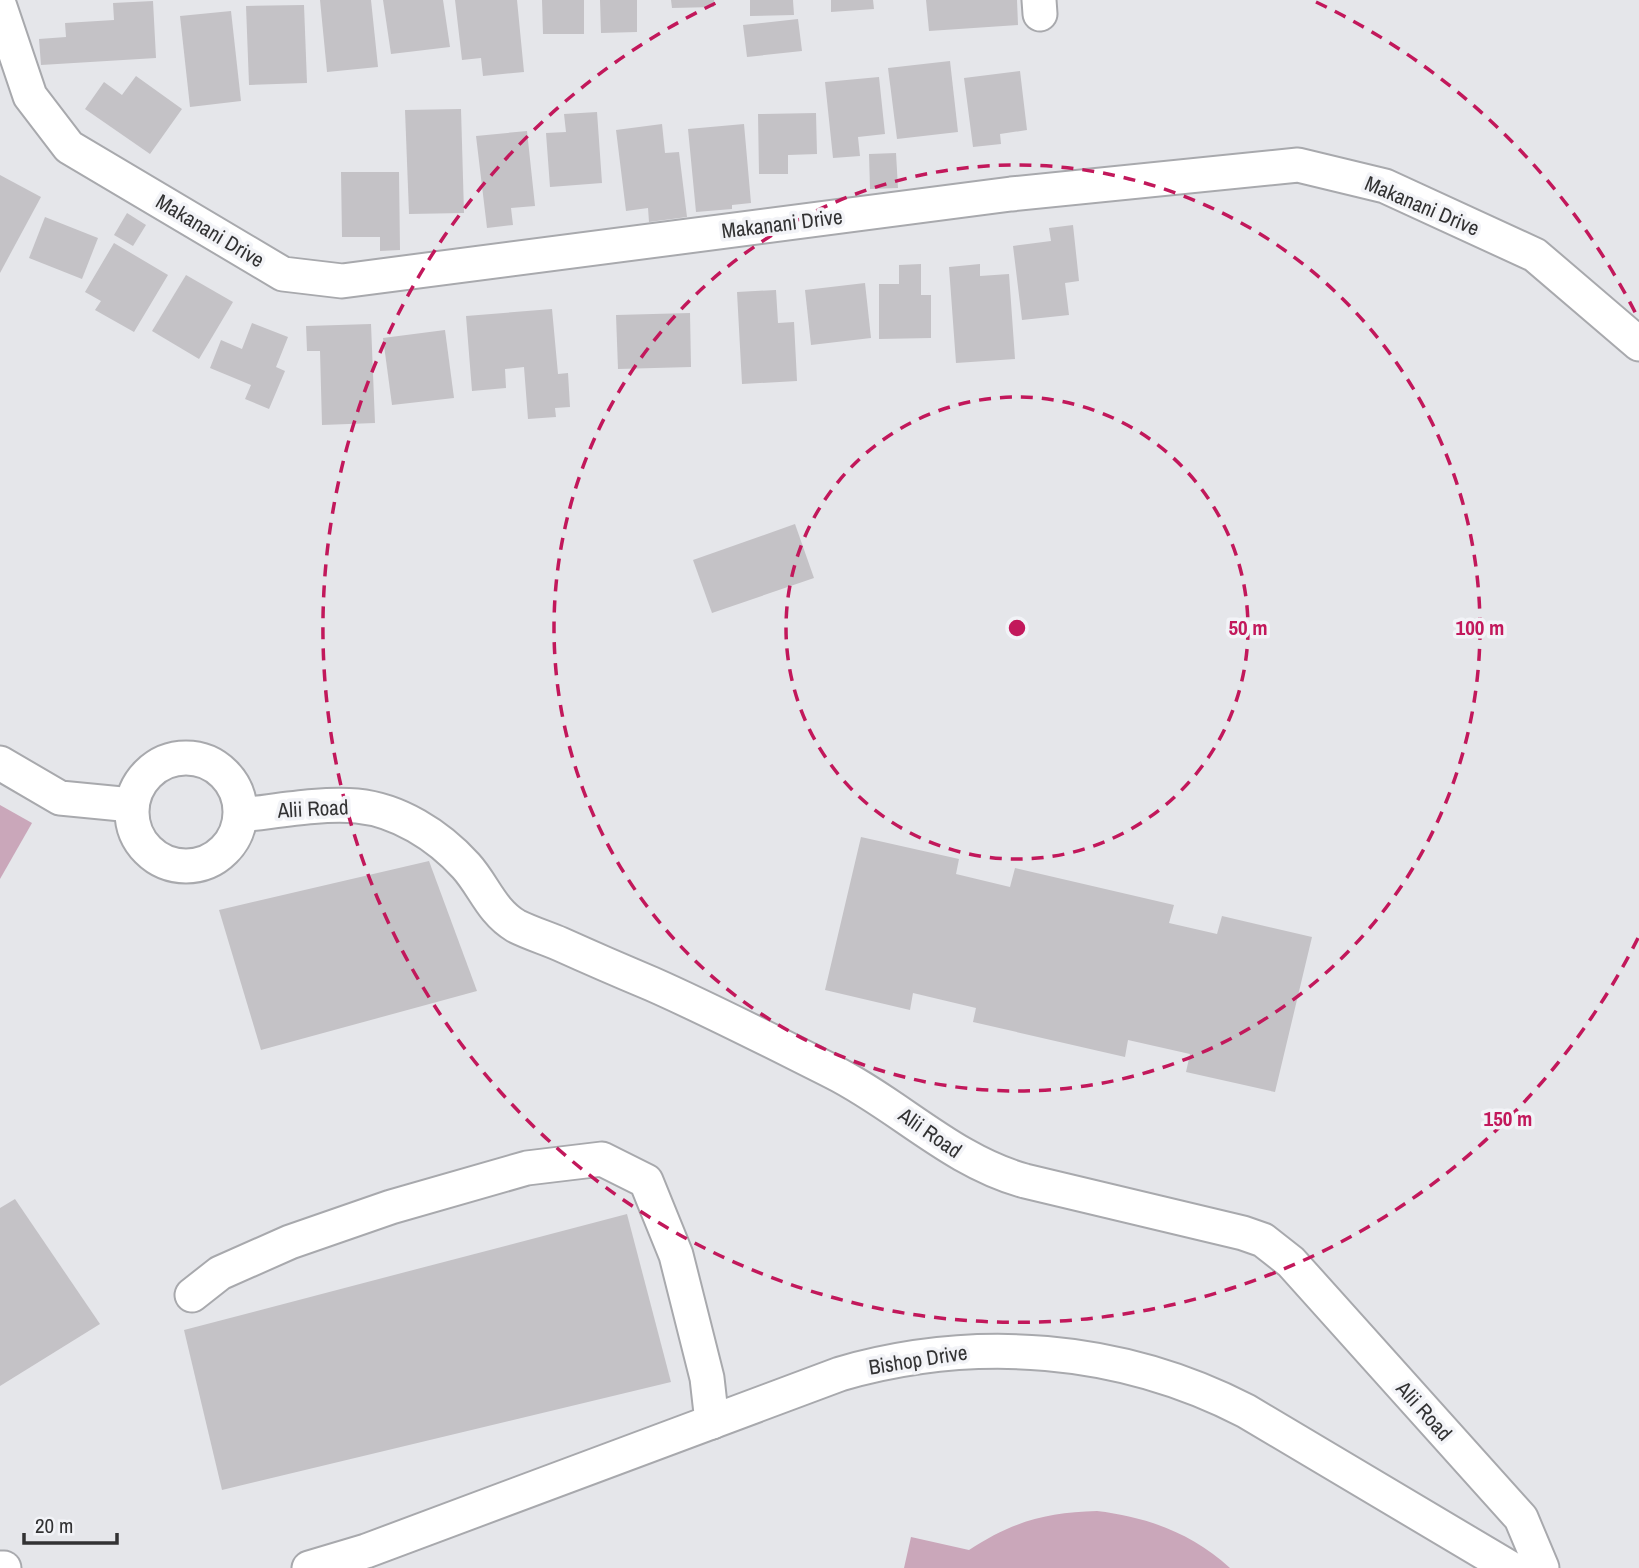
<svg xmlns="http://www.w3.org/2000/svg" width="1639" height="1568" font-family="'Archivo Narrow',sans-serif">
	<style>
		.green { fill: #caa7ba }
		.building { fill: #c4c2c6 }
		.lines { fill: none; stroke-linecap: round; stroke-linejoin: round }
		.minor-casing { stroke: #a8a9ad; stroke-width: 37 }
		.minor { stroke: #fff; stroke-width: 33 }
		.ring { fill: none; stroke: #c2185b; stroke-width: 3.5; stroke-dasharray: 12 9 }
		.labels { text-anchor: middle; stroke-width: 7; stroke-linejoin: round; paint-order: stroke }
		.street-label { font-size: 21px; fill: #323233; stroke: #f2f3f7 }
		.centre { fill: #c2185b; stroke: #f2f3f7; stroke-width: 3.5 }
		.ring-label { font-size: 21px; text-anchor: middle; font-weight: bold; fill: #c2185b; stroke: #f2f3f7; stroke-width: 7; stroke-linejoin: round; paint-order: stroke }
	</style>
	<rect width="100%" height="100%" fill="#e5e6ea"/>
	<g class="green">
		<path d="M0 805 32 823 0 879Z"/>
		<path d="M1097 1511C1147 1517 1192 1533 1230 1568H904L911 1537 969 1550C1011 1522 1047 1512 1097 1511Z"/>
	</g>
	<g class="building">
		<path d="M320 0H371L378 67 327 72Z"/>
		<path d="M383 0H443L450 47 391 54Z"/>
		<path d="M455 0H517L524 72 483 76 481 58 462 60Z"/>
		<path d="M542 0H584V34H543Z"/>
		<path d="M600 0H637V32L601 33Z"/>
		<path d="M671 0H714V7L672 8Z"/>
		<path d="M750 0H793L794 15 750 16Z"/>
		<path d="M831 0H873L874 9 831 12Z"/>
		<path d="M926 0H1017L1018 25 929 31Z"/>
		<path d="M153 1 156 58 41 65 39 39 66 37 65 23 114 20 113 3Z"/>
		<path d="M304 5 307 83 249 85 246 6Z"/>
		<path d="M231 11 241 101 190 107 180 16Z"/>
		<path d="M798 19 802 51 747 57 743 25Z"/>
		<path d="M950 61 958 132 897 139 888 68Z"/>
		<path d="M1020 71 1027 130 1000 134 1001 144 973 147 964 78Z"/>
		<path d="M136 76 182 109 150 154 85 109 104 82 122 95Z"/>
		<path d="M879 77 885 134 858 137 860 156 833 158 825 82Z"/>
		<path d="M461 109 464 213 409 214 405 110Z"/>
		<path d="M597 112 602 183 550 187 546 133 566 132 564 114Z"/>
		<path d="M816 113 817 154 788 155V174H759L758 114Z"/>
		<path d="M662 124 665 153 679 152 687 217 649 222 648 208 626 211 616 130Z"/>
		<path d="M744 124 751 203 732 205V209L696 212 688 129Z"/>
		<path d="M527 131 535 206 511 208 513 225 487 228 476 136Z"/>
		<path d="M896 153 898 188 870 189 869 154Z"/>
		<path d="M341 172H399L400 250 380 251V237H342Z"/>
		<path d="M0 175 41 197 0 273Z"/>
		<path d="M127 213 146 225 133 246 114 235Z"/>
		<path d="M45 217 98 238 82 279 29 258Z"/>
		<path d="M1073 225 1079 281 1065 283 1069 315 1022 320 1013 246 1051 241 1049 228Z"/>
		<path d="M114 243 168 275 134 332 95 310 101 301 85 292Z"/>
		<path d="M921 264V295H931V338L879 339V284H899V265Z"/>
		<path d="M980 264V276L1009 274 1015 359 956 363 949 267Z"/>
		<path d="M186 275 233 302 199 359 152 331Z"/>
		<path d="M865 283 871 338 811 345 805 290Z"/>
		<path d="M776 290 778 323 794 322 797 381 742 384 737 292Z"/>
		<path d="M552 309 558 374 568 373 570 407 555 408 556 417 528 419 524 367 505 369 506 388 472 391 466 316Z"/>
		<path d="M690 313 691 367 618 369 616 315Z"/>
		<path d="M252 323 288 337 276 367 285 371 269 409 245 399 251 385 210 368 221 340 242 349Z"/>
		<path d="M371 324 375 423 322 425 320 351H307L306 326Z"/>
		<path d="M445 330 454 398 392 405 383 338Z"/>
		<path d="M795 524 814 578 712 613 693 560Z"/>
		<path d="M861 837 959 859 956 874 1010 887 1015 868 1174 905 1169 923 1217 934 1222 916 1312 937 1275 1092 1186 1072 1190 1054 1128 1040 1125 1057 973 1022 976 1008 913 993 910 1010 825 990Z"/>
		<path d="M429 861 477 991 261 1050 219 910Z"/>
		<path d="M15 1199 100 1324 0 1386V1208Z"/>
		<path d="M627 1214 671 1382 222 1490 184 1330Z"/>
	</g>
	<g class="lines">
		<g class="minor-casing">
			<g id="minor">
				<path d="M1039 0 1040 14"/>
				<path d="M0 7 30 96 69 147 283 274 342 281 1011 194 1298 165 1385 186 1535 255 1639 344"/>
				<circle cx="186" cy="812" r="54"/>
				<path d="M0 763 60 798 132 805"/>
				<path d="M241 815C278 811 319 803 357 806 398 810 438 835 466 866 484 886 491 911 516 926 530 933 546 938 560 944 591 958 621 971 652 984 713 1011 773 1042 833 1072 899 1105 952 1161 1025 1181L1243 1233 1263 1240 1291 1262 1521 1518 1542 1568"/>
				<path d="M192 1295 220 1273 290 1242 391 1207 527 1168 602 1159 646 1181 676 1255 707 1378 712 1422"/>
				<path d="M0 1568H4"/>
				<path d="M309 1568 366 1551 840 1374C975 1335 1120 1346 1246 1411L1510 1568"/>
			</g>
		</g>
		<use href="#minor" class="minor"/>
	</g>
	<g class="ring">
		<circle cx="1017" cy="628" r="231"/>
		<circle cx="1017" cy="628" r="463"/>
		<path d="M1638 938A694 694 0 1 1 718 2M1316 2A694 694 0 0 1 1638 318"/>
	</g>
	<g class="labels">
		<g class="street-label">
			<text transform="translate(1422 206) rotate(23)" y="7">Makanani Drive</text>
			<text transform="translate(782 224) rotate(-7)" y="7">Makanani Drive</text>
			<text transform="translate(210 231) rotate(31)" y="7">Makanani Drive</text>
			<text transform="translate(313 809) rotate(-3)" y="7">Alii Road</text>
			<text transform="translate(930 1133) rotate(35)" y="7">Alii Road</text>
			<text transform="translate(918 1360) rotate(-9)" y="7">Bishop Drive</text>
			<text transform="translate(1424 1411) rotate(48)" y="7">Alii Road</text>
		</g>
	</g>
	<circle cx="1017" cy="628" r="10" class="centre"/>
	<g class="ring-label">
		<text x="1248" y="635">50 m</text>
		<text x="1480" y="635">100 m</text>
		<text x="1508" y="1126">150 m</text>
	</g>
	<path d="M24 1533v10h93v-10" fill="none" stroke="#323233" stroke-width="3.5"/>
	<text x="35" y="1533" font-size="21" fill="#323233" stroke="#f2f3f7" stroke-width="5" paint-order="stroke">20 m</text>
</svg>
